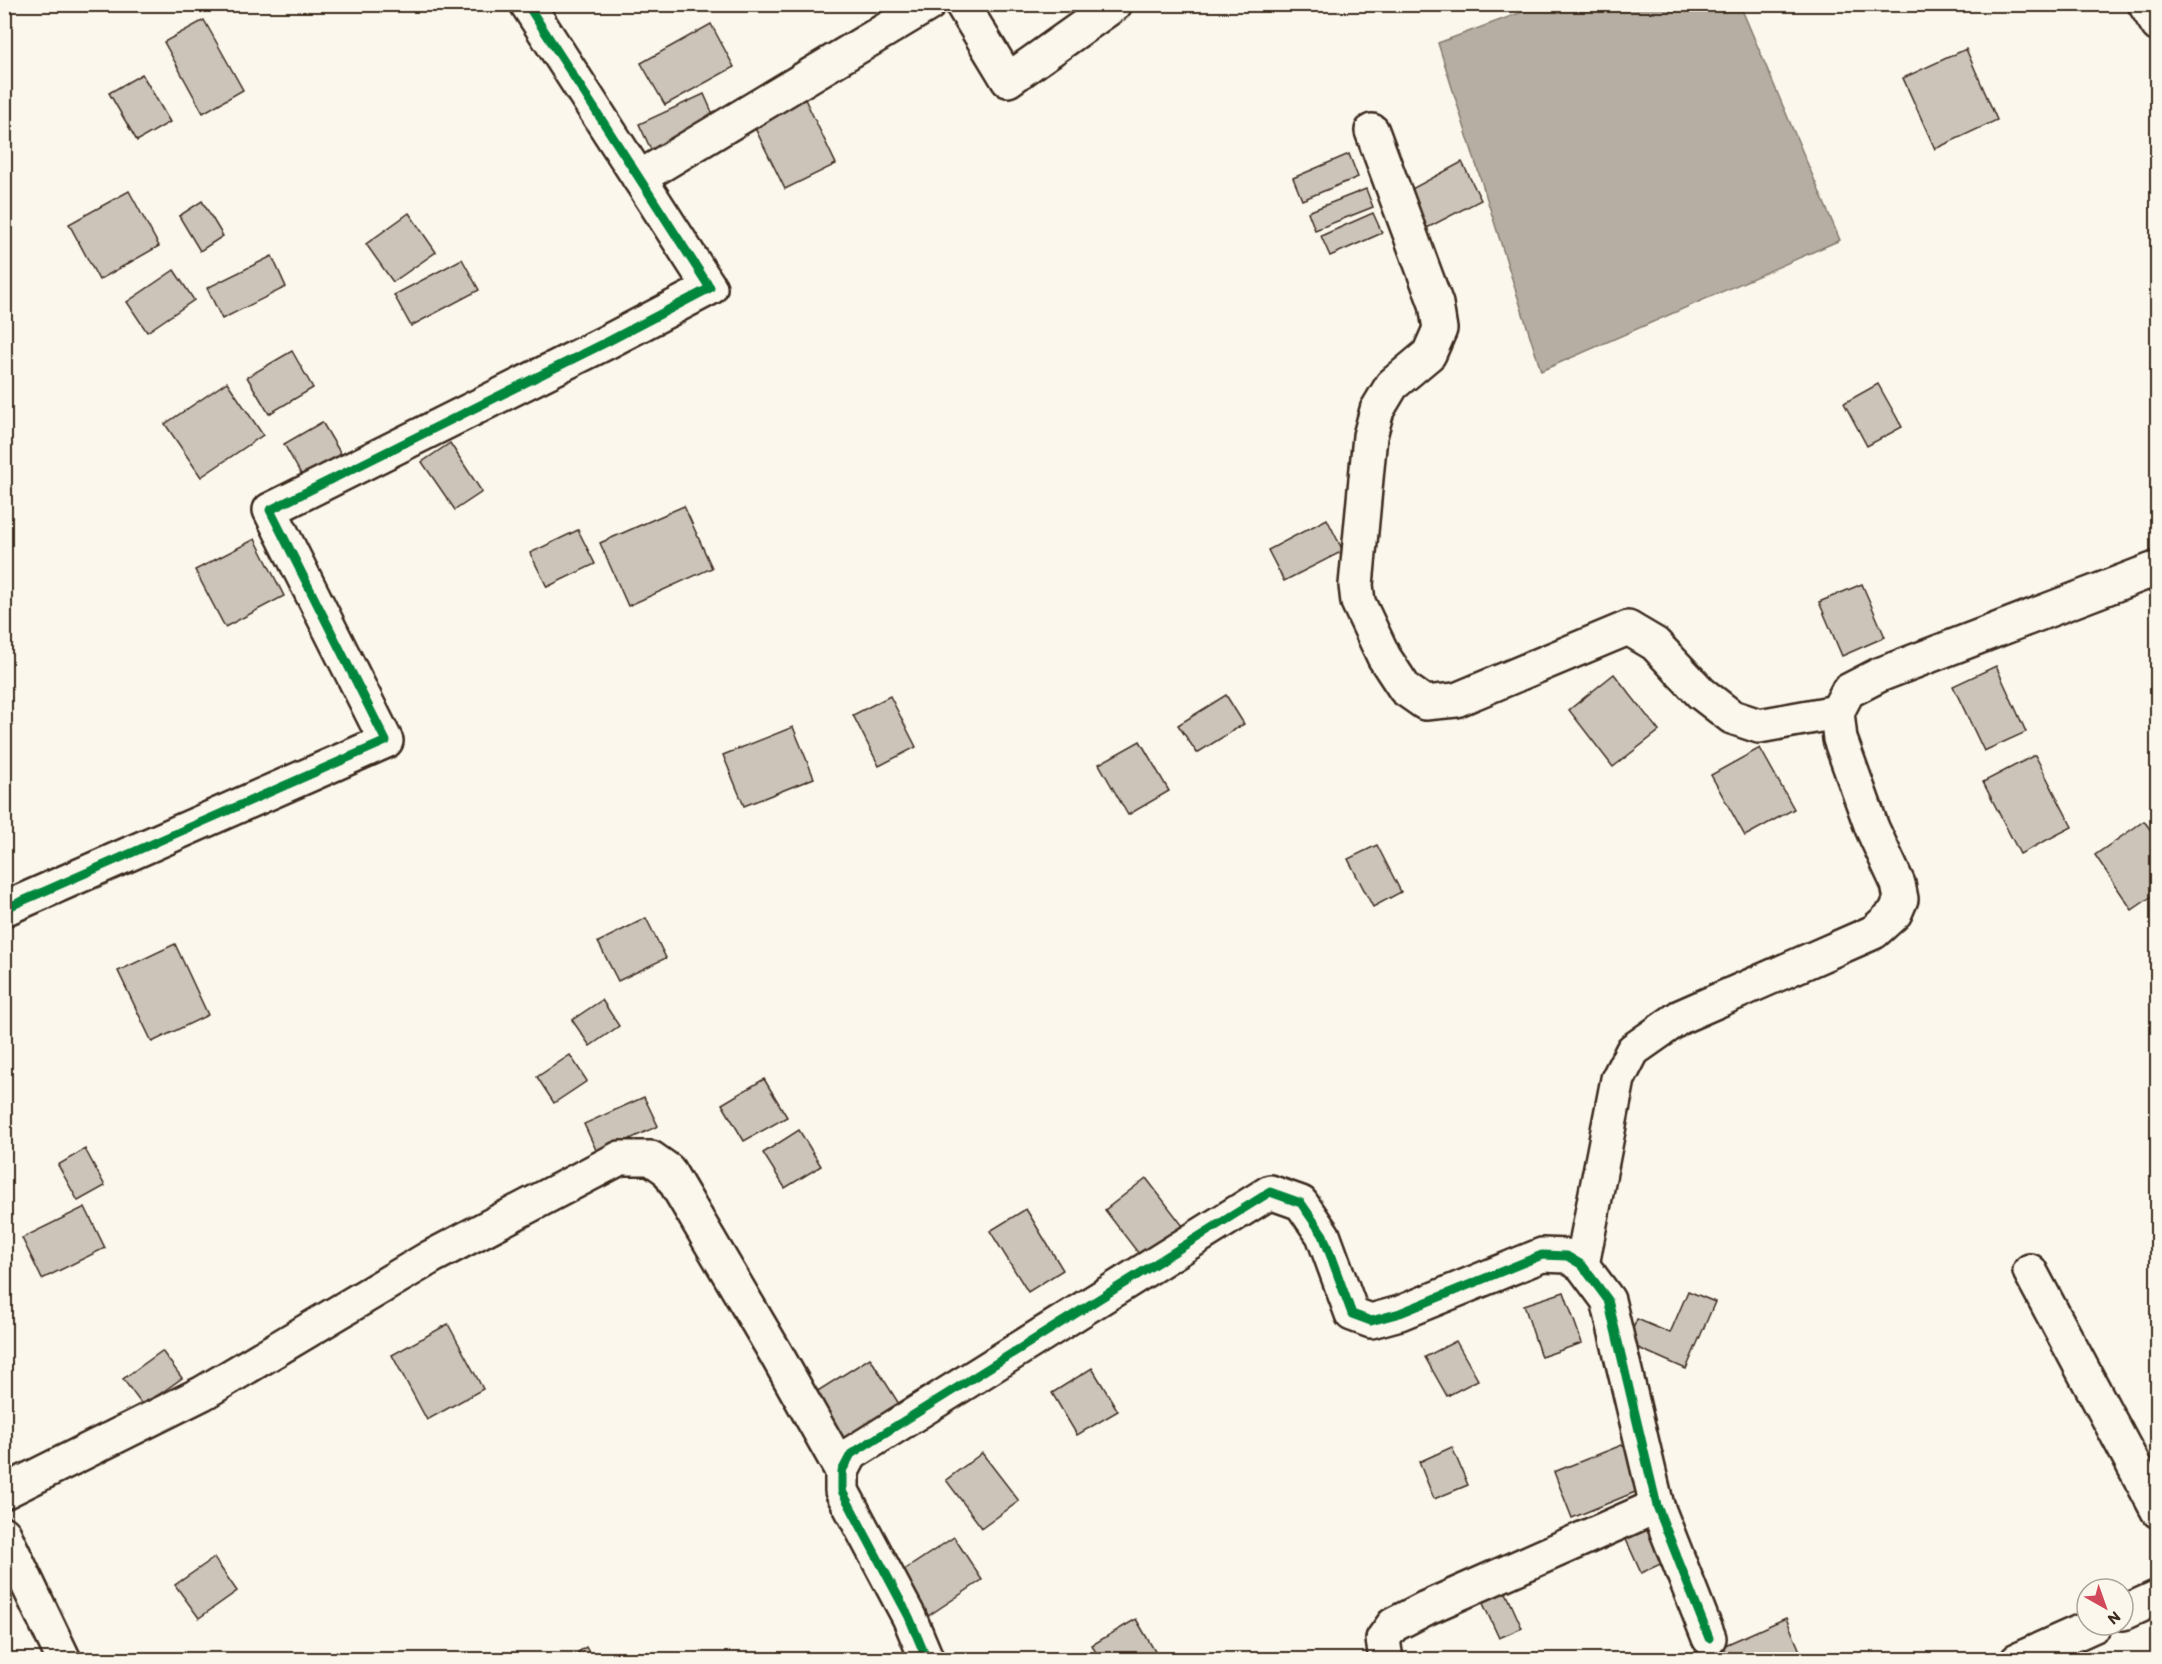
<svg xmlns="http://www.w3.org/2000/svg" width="2162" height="1664" font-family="Itim,sans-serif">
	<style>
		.water { fill: #b6aea2; stroke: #85796d; stroke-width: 1.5 }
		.building { fill: #ccc4b9; stroke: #3b2a1e; stroke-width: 1.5 }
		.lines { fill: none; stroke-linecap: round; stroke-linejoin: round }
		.minor-casing { stroke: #3b2a1e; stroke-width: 38 }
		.tertiary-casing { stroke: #3b2a1e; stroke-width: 38 }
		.minor { stroke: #fbf7ec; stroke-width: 33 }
		.tertiary { stroke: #fbf7ec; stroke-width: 33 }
		.cycleway-casing { stroke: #fbf7ec; stroke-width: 13 }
		.cycleway { stroke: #00873e; stroke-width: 9 }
	</style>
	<rect width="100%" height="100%" fill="#fbf7ec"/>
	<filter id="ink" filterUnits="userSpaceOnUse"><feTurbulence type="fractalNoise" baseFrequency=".0167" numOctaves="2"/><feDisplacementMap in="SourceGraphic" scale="12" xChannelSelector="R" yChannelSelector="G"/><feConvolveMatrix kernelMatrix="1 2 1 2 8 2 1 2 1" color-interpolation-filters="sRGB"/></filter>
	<g filter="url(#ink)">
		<path class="water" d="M1541 5H1740L1840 240 1541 371 1438 43Z"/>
		<g class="building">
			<path d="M204 20 243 90 203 113 164 42Z"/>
			<path d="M711 24 734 67 665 105 641 63Z"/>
			<path d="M1966 49 1997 120 1935 149 1903 78Z"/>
			<path d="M142 74 170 122 137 141 109 93Z"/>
			<path d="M704 94 719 128 655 158 639 124Z"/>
			<path d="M803 95 836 164 785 189 751 120Z"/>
			<path d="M1349 154 1358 177 1302 200 1293 178Z"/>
			<path d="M1462 162 1481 200 1427 228 1408 191Z"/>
			<path d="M1366 189 1373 207 1315 230 1308 212Z"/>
			<path d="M129 191 159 246 99 280 69 224Z"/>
			<path d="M202 201 223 236 200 251 179 216Z"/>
			<path d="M409 213 436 252 393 282 366 244Z"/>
			<path d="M1373 213 1382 233 1330 256 1321 236Z"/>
			<path d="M272 256 286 287 222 319 207 288Z"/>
			<path d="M462 259 479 290 411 326 394 295Z"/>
			<path d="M174 270 194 300 147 332 127 302Z"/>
			<path d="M292 351 313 388 269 414 247 377Z"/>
			<path d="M227 382 263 435 201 477 165 424Z"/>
			<path d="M1878 384 1902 427 1867 446 1844 403Z"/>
			<path d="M322 422 344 459 305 481 284 444Z"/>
			<path d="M450 443 482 492 455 510 422 462Z"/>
			<path d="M684 506 712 568 628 606 600 543Z"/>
			<path d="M1327 519 1343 551 1284 581 1268 550Z"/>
			<path d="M578 530 595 564 547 587 530 553Z"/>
			<path d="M255 539 284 596 225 627 195 570Z"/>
			<path d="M1862 584 1885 637 1842 656 1819 602Z"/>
			<path d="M1996 666 2026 732 1984 751 1953 686Z"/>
			<path d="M1614 674 1659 731 1613 767 1569 710Z"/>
			<path d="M1226 695 1244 724 1197 753 1178 725Z"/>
			<path d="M890 696 916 747 879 766 853 715Z"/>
			<path d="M793 727 814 778 744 806 723 755Z"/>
			<path d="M1140 741 1169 791 1128 815 1099 764Z"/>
			<path d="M1760 748 1794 809 1745 836 1711 775Z"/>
			<path d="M2035 755 2072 827 2020 854 1983 782Z"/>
			<path d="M2144 821 2158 840V892L2132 910 2095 855Z"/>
			<path d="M1377 845 1401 892 1373 907 1348 859Z"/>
			<path d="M646 918 666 958 618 981 598 942Z"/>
			<path d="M175 944 208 1015 152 1042 118 971Z"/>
			<path d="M602 1000 619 1026 590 1046 572 1020Z"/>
			<path d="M570 1055 587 1081 554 1103 537 1077Z"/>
			<path d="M764 1079 787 1117 744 1141 722 1104Z"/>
			<path d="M644 1097 658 1126 598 1154 584 1124Z"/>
			<path d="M799 1130 821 1166 785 1188 763 1153Z"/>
			<path d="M85 1149 105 1186 78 1201 58 1165Z"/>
			<path d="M1146 1178 1183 1226 1142 1258 1105 1210Z"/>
			<path d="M85 1207 105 1248 42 1279 22 1238Z"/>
			<path d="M1026 1209 1063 1270 1028 1292 990 1231Z"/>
			<path d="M1688 1291 1715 1302 1686 1369 1627 1343 1637 1319 1670 1333Z"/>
			<path d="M1564 1292 1582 1343 1541 1357 1524 1305Z"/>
			<path d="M448 1324 483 1389 427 1420 392 1355Z"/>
			<path d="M1456 1341 1478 1380 1447 1396 1425 1357Z"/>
			<path d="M162 1351 182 1378 143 1406 123 1379Z"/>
			<path d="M870 1358 901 1407 839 1447 808 1397Z"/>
			<path d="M1092 1368 1118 1411 1077 1435 1052 1393Z"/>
			<path d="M1627 1443 1645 1488 1572 1518 1554 1472Z"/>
			<path d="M1452 1447 1468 1485 1434 1499 1419 1462Z"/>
			<path d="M982 1453 1019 1501 982 1528 946 1480Z"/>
			<path d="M1648 1524 1665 1562 1641 1573 1624 1535Z"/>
			<path d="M954 1537 982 1580 925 1618 897 1575Z"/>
			<path d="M214 1558 237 1591 199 1618 175 1585Z"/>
			<path d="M1504 1588 1522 1628 1499 1638 1481 1599Z"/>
			<path d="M1786 1618 1802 1656 1794 1660H1729L1723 1646Z"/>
			<path d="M1136 1619 1160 1660H1100L1092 1645Z"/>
			<path d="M586 1647 593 1660H565Z"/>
		</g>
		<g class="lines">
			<g class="minor-casing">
				<g id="minor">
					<path d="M962 4 1008 80 1115 4"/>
					<path d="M1372 131 1436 304 1440 329 1429 354 1392 385 1377 410 1370 436 1356 585 1358 602 1384 657 1405 689 1425 703 1456 700 1628 628 1655 644 1701 693 1732 717 1759 726 1837 712"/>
					<path d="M639 178 929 4"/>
					<path d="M4 909 386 741 270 510 607 342 710 288 527 4"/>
					<path d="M1582 1265 1618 1079 1633 1050 1680 1017 1874 932 1895 913 1901 899 1898 884 1872 828 1840 739 1837 712 1848 691 1879 675 2158 568"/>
					<path d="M2030 1271 2158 1511"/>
					<path d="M4 1492 203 1393 431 1257 620 1158H651L668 1170 775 1352 842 1471"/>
					<path d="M4 1534 64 1660"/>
					<path d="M2123 1613 2158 1597"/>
					<path d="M927 1660 909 1617 842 1491V1471L851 1454 1270 1192 1301 1203 1323 1235 1352 1314 1371 1321 1400 1313 1542 1255 1567 1256 1582 1265 1608 1300 1657 1506 1709 1638"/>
					<path d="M1386 1660 1383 1639 1393 1625 1426 1608 1657 1506"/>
					<path d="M2017 1660 2095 1625"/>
				</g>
			</g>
			<g class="tertiary-casing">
				<path id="tertiary" d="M2145 4 2158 25"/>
			</g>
			<use href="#minor" class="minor"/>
			<use href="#tertiary" class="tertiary"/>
			<g class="cycleway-casing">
				<g id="cycleway">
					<path d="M4 909 386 741 270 510 607 342 710 288 527 4"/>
					<path d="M927 1660 909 1617 842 1491V1471L851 1454 1270 1192 1301 1203 1323 1235 1352 1314 1371 1321 1400 1313 1542 1255 1567 1256 1582 1265 1608 1300 1657 1506 1709 1638"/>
				</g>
			</g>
			<use href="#cycleway" class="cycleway"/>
		</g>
	</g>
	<rect width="2162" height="1664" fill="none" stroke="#fbf7ec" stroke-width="24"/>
	<rect x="12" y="12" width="2138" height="1640" fill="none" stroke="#3b2a1e" stroke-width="2" filter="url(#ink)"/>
	<g transform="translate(2105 1607) rotate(140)"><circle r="28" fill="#fbf7ec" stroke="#aea59a" stroke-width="1.5"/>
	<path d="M0-4.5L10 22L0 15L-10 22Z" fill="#d1495b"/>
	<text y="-9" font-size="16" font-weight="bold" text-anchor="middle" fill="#3b2a1e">N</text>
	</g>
</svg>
